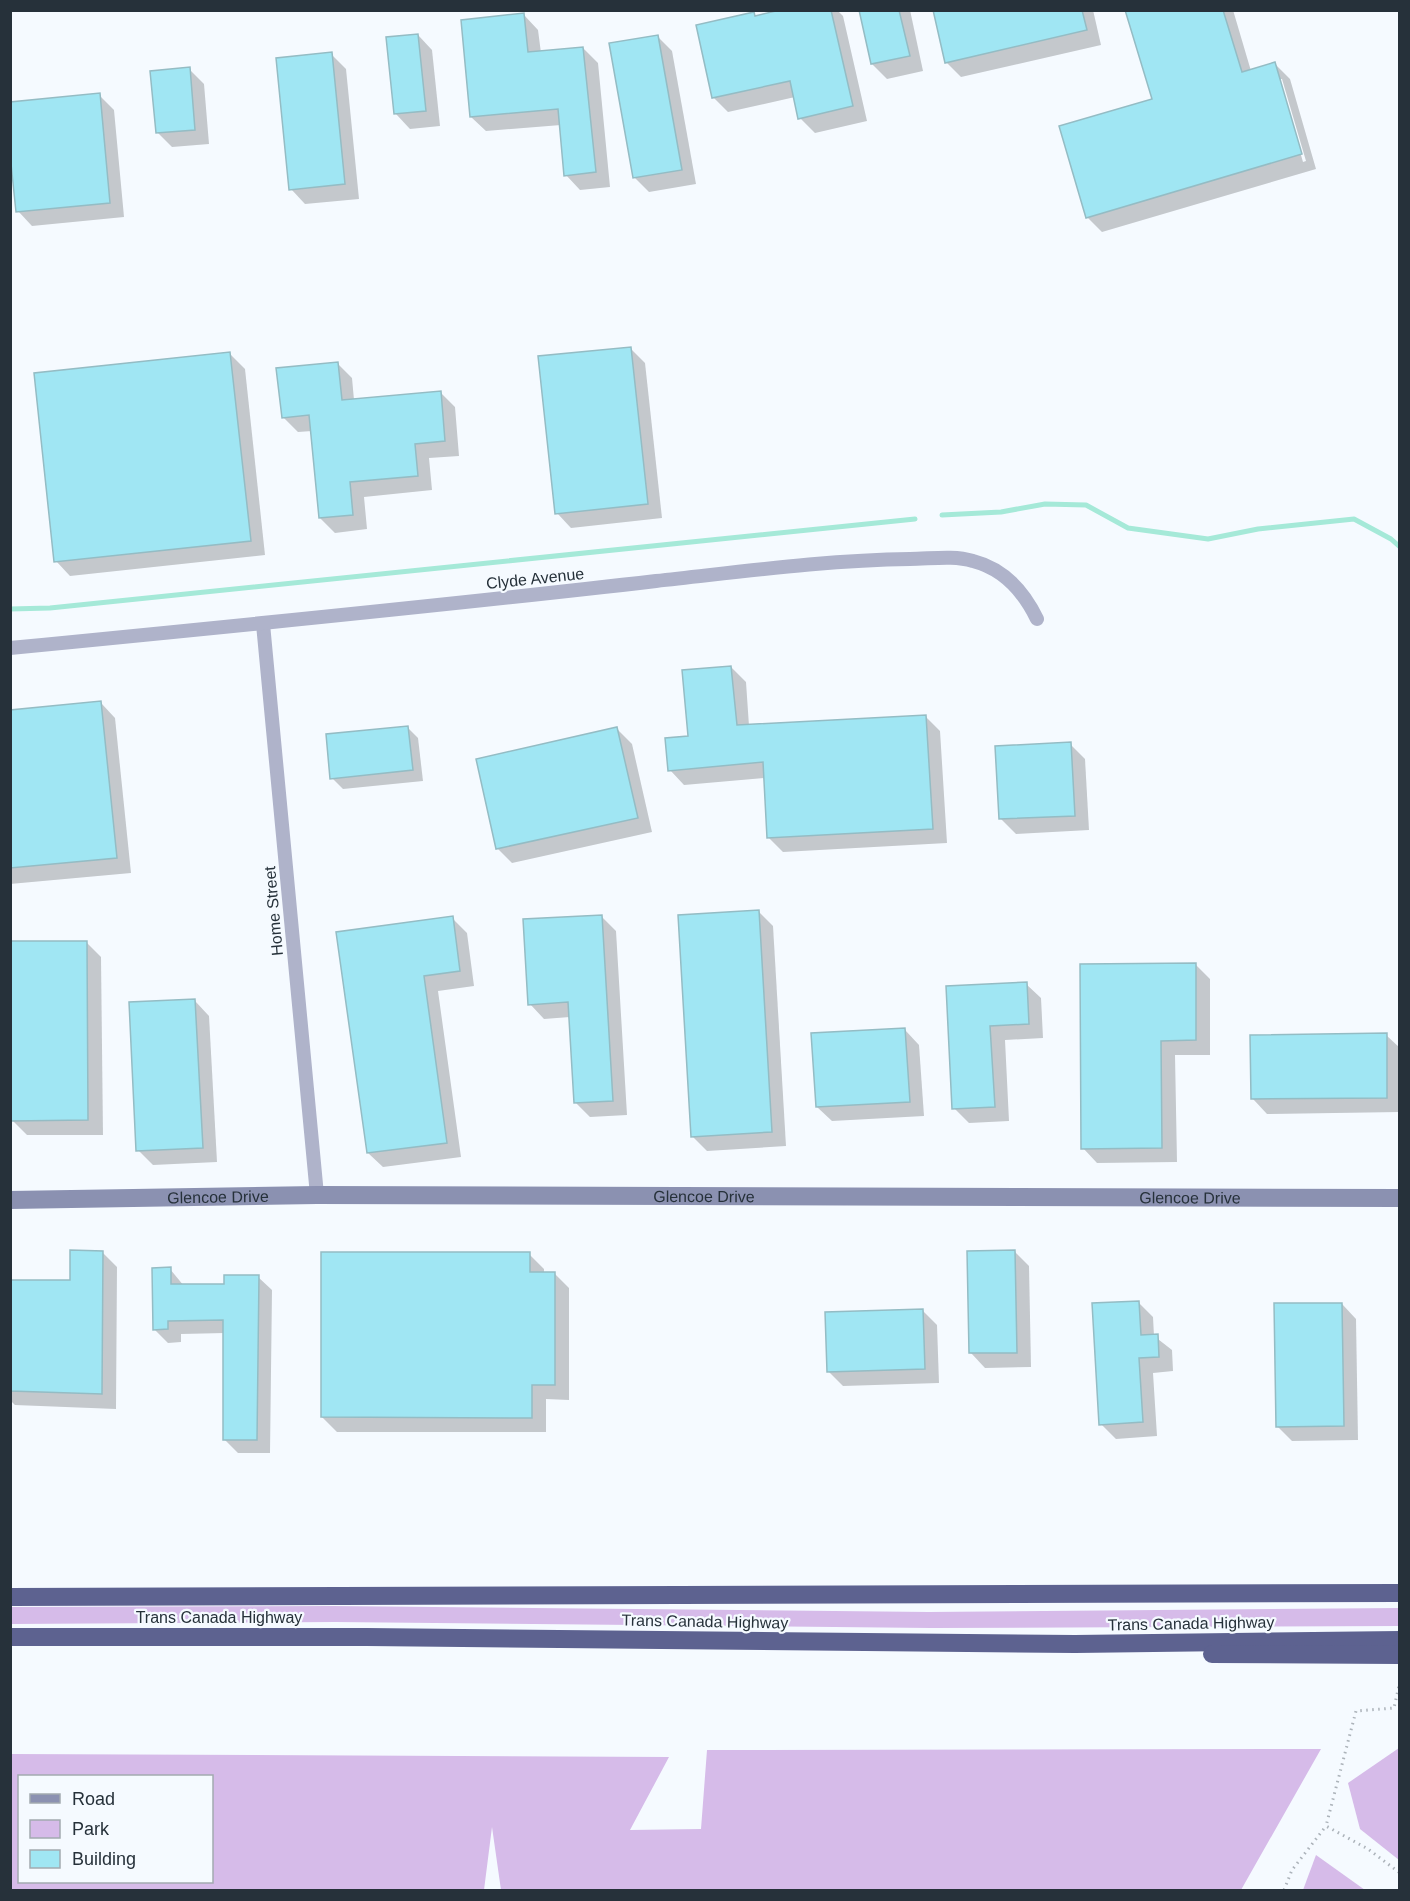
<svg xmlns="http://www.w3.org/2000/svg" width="1410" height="1901" font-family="Helvetica,sans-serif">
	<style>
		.green { fill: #d6bbe9; fill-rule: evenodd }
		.shadow { fill: #0003; fill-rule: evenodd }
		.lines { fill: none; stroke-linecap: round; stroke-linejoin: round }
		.stream { stroke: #a5e9d8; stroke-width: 5 }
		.building { fill: #a0e6f3; stroke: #94bcc4; stroke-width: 1.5 }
		.path { stroke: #acb3ba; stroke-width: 3; stroke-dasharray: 1.5 4.5; stroke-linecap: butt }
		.street { stroke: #afb3ca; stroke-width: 14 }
		.secondary { stroke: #8b91b1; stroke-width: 18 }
		.highway { stroke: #5d6290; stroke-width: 18 }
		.labels { text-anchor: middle; stroke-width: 4.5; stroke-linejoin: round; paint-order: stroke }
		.street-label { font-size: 16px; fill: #26313a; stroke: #f5faff }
	</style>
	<rect width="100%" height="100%" fill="#f5faff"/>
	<g class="green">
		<path d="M332 1606 929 1612 1399 1608 1400 1626 931 1628 335 1622 11 1624 10 1607Z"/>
		<path d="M1399 1748V1860L1360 1829 1348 1783Z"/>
		<path d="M1321 1749 1241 1890H501L492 1827 484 1890H11V1754L669 1757 630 1830 701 1829 707 1750ZM20 1776H212V1882H20Z"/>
		<path d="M1316 1855 1365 1890H1303Z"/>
	</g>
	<g class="shadow">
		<path d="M787 10H837L843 16 867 121 815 133 800 118 795 97 728 112 713 97 754 14 757 17Z"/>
		<path d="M861 10H910L923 71 887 79 872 64Z"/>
		<path d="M935 10H1093L1101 45 961 77 947 63Z"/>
		<path d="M1127 10H1233L1251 71 1275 64 1290 79 1316 169 1102 232 1087 217 1154 100ZM1279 79H1282L1306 161 1303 162Z"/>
		<path d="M524 15 538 30 541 53 583 48 598 63 610 187 580 190 566 175 561 125 486 131 471 117Z"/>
		<path d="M418 35 432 50 440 126 410 129 396 114Z"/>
		<path d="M657 36 672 51 696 184 649 192 635 178Z"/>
		<path d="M331 54 346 69 359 199 305 204 291 189Z"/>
		<path d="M189 69 204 84 209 144 172 147 157 132Z"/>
		<path d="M99 95 114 110 124 217 32 226 18 211Z"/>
		<path d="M630 348 645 363 662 518 571 528 557 513Z"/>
		<path d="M230 354 245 369 265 555 70 576 56 561Z"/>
		<path d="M337 363 352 378 354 400 440 392 455 407 459 456 429 458 432 490 364 497 367 529 335 533 320 518 312 431 298 432 283 417Z"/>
		<path d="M731 667 746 682 749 726 925 716 940 731 947 843 783 852 768 837 765 778 684 785 670 770Z"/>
		<path d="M101 703 115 718 131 873 10 884V712Z"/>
		<path d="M407 727 418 738 423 781 343 789 332 778Z"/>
		<path d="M617 729 632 744 652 832 512 863 497 848Z"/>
		<path d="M1070 744 1085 759 1089 830 1016 834 1001 819Z"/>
		<path d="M758 911 773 926 786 1146 707 1151 692 1136Z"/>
		<path d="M601 916 616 931 627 1115 590 1117 576 1103 570 1017 544 1019 530 1004Z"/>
		<path d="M452 918 467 933 474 986 438 991 461 1157 383 1167 368 1153 338 933Z"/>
		<path d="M86 942 101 957 103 1135H27L12 1120Z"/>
		<path d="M1195 964 1210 979V1055H1175L1177 1162 1097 1163 1083 1148Z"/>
		<path d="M1026 984 1041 998 1043 1038 1005 1040 1009 1121 969 1123 954 1108 947 988Z"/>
		<path d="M195 1001 209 1016 217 1162 153 1165 138 1150Z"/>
		<path d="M905 1030 919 1045 924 1116 832 1121 817 1107Z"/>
		<path d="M1386 1035 1400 1048V1112L1267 1114 1253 1099Z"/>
		<path d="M1014 1251 1029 1266 1031 1367 985 1368 971 1353Z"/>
		<path d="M102 1252 117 1267 116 1409 15 1405 10 1400V1282H71Z"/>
		<path d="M529 1254 544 1269V1273H554L569 1288V1400L546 1399V1432H337L322 1417Z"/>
		<path d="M170 1269 184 1286 225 1285 258 1277 272 1290 270 1453H238L224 1439 225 1333 181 1334V1342L168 1343 154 1329Z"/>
		<path d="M1138 1302 1153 1317 1154 1336 1172 1350 1173 1371 1153 1373 1157 1436 1116 1439 1101 1424Z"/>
		<path d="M1342 1304 1356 1319 1358 1440 1292 1441 1277 1426Z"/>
		<path d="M922 1310 937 1325 939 1383 843 1386 828 1371Z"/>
	</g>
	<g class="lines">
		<g class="stream">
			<path d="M942 515 1001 512 1045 504 1086 505 1128 528 1208 539 1258 529 1354 519 1391 539 1400 547"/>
			<path d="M10 609 50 608 915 519"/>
		</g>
	</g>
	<g class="building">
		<path d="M780 10H831L853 106 798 119 790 81 712 98 696 25 754 12 755 16Z"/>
		<path d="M859 10H899L910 56 871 64Z"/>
		<path d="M933 10H1082L1087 30 945 63Z"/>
		<path d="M1125 10H1223L1242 72 1275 62 1302 154 1086 218 1059 126 1152 99Z"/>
		<path d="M524 13 528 52 583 47 596 172 564 176 558 109 470 117 461 20Z"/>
		<path d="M418 34 426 111 394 114 386 37Z"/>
		<path d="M658 35 682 170 633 178 609 43Z"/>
		<path d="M332 52 345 184 289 190 276 58Z"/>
		<path d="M190 67 195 130 156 133 150 71Z"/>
		<path d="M100 93 110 203 16 212 10 154V102Z"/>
		<path d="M631 347 648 504 555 514 538 356Z"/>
		<path d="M230 352 251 541 54 562 34 373Z"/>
		<path d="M338 362 342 400 441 391 445 441 415 444 418 476 350 482 353 515 319 518 309 415 282 418 276 368Z"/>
		<path d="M731 666 737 725 926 715 933 829 767 838 763 762 668 771 665 738 688 736 682 670Z"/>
		<path d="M101 701 117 858 10 868V710Z"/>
		<path d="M408 726 413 770 330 779 326 734Z"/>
		<path d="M617 727 638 818 496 849 476 759Z"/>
		<path d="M1071 742 1075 816 999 819 995 746Z"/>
		<path d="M759 910 772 1132 691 1137 678 915Z"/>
		<path d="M602 915 613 1101 574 1103 568 1002 528 1005 523 919Z"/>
		<path d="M453 916 460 971 424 976 447 1143 367 1153 336 932Z"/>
		<path d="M10 941H87L88 1120 10 1121Z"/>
		<path d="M1196 963V1040L1161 1041 1162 1148 1081 1149 1080 964Z"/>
		<path d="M1027 982 1029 1024 990 1026 995 1107 952 1109 946 986Z"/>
		<path d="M195 999 203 1148 136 1151 129 1002Z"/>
		<path d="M905 1028 910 1102 816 1107 811 1033Z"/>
		<path d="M1387 1033V1098L1251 1099 1250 1035Z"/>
		<path d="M70 1250 103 1251 102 1394 10 1391V1280H70Z"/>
		<path d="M1015 1250 1017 1353H969L967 1251Z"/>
		<path d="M321 1252H530V1272H555V1385H532V1418L321 1417Z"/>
		<path d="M171 1267V1284H224V1275H259L257 1440H223V1320L168 1321V1329L153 1330 152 1268Z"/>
		<path d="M1139 1301 1141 1335 1158 1334 1159 1357 1139 1358 1143 1422 1099 1425 1092 1303Z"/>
		<path d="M1274 1303H1342L1344 1426 1276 1427Z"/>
		<path d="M923 1309 925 1369 827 1372 825 1312Z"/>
	</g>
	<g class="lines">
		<g class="path">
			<path d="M1400 1681 1394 1708 1356 1711 1326 1826 1368 1849 1400 1873"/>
			<path d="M1284 1890 1292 1870 1326 1826"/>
		</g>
		<g class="street">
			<path d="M263 624 317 1195"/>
			<path d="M10 648C226 627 441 606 656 581 740 572 825 560 910 559 930 559 953 555 973 561 1004 569 1024 592 1037 619"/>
		</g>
		<path class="secondary" id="s1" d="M10 1200 317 1195 1400 1198"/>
		<g class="highway">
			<path d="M10 1597 1400 1593"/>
			<path d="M10 1637H367L1075 1644 1400 1640"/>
			<path d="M1212 1654 1400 1655"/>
		</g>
	</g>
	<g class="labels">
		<g class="street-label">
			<text transform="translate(535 578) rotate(-6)" y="6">Clyde Avenue</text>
			<text transform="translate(273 911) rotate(-95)" y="6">Home Street</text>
			<text dy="6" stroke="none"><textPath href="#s1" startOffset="208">Glencoe Drive</textPath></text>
			<text dy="6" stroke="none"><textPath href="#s1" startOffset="694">Glencoe Drive</textPath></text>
			<text dy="6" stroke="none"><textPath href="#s1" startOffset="1180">Glencoe Drive</textPath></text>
			<text x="219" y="1623">Trans Canada Highway</text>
			<text transform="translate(705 1621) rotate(1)" y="6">Trans Canada Highway</text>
			<text transform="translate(1191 1623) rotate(-1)" y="6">Trans Canada Highway</text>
		</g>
	</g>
	<rect width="1410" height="1901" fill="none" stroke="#26313a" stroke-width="24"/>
	<rect x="18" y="1775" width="195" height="108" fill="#f5faff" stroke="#a2aab0" stroke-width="1.5"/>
	<rect x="30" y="1794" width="30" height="9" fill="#8b91b1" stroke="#a2aab0" stroke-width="1.5"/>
	<text x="72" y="1805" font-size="18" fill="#26313a">Road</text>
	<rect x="30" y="1820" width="30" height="18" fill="#d6bbe9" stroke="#a2aab0" stroke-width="1.5"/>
	<text x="72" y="1835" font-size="18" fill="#26313a">Park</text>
	<rect x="30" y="1850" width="30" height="18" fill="#a0e6f3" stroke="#a2aab0" stroke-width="1.5"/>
	<text x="72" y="1865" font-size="18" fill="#26313a">Building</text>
</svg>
